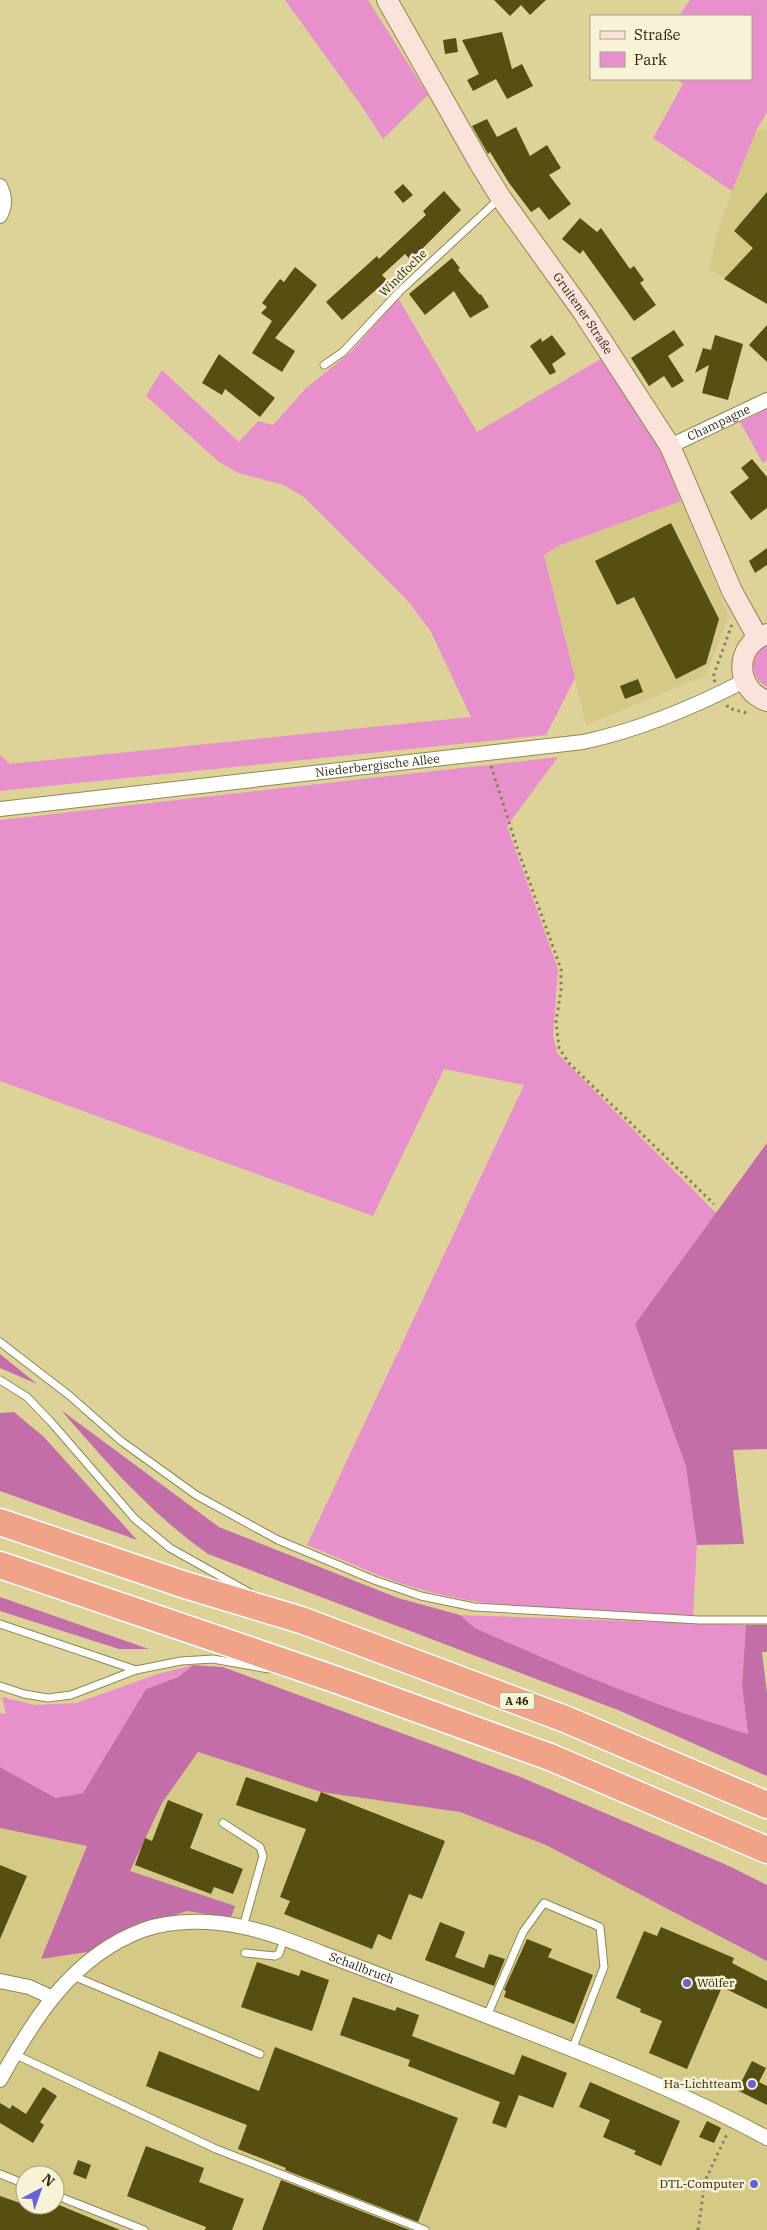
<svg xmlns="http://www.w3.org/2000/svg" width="767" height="2230" font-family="'IBM Plex Serif',serif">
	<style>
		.built { fill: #d4c987; fill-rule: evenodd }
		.green { fill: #e890cb }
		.forest { fill: #c46ea9 }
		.building { fill: #574e11 }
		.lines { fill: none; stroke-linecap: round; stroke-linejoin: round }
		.lane-casing { stroke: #918850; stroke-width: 9 }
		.street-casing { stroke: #918850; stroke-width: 16 }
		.secondary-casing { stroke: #918850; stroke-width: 22 }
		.highway-casing { stroke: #fff; stroke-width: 29 }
		.path { stroke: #888157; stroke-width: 3; stroke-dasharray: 2.5 4; stroke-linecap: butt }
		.lane { stroke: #fff; stroke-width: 7 }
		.street { stroke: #fff; stroke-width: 14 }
		.secondary { stroke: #fbe3db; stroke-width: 20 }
		.highway { stroke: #f1a387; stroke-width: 26 }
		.poi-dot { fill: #6562db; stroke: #f8f3d6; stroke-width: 2 }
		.labels { text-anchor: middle; stroke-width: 5; stroke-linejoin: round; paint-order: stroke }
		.shield { fill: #f8f3d6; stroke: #68644b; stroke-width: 1 }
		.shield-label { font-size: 11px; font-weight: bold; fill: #2b2710 }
		.street-label { font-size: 12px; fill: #2b2710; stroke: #f8f3d6 }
		.poi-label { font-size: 12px; fill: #2b2710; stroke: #f8f3d6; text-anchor: end }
	</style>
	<rect width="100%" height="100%" fill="#ddd398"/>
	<g class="built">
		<path d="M767 129V304L709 269 719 226 756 131Z"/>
		<path d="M681 501 729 617 705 676 586 725 544 555 558 546Z"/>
		<path d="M198 1752 321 1792 460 1812 546 1845 767 1961V2230H0V1828L87 1846 42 1959 88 1952 115 1936 187 1911 231 1918 235 1906 130 1871 162 1803ZM25 2175H55V2205H25Z"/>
	</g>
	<g class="green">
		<path d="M285 0H368L428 95 383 139 363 108Z"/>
		<path d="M690 0H767V112L756 131 732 191 653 138 683 84 676 79H751V16H679Z"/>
		<path d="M398 298 477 432 604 357 661 451 681 501 558 546 544 555 575 678 546 735 0 791V755L10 764 471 717 430 630 407 600 305 498 284 485 238 473 219 462 146 396 162 370 239 442 258 421 273 425 305 389 352 351Z"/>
		<path d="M767 409V460L763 463 740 422Z"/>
		<path d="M767 646V687C750 679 748 654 767 646Z"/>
		<path d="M558 757 507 826 558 969 553 1035 557 1053 716 1213 635 1324 686 1467 697 1545 693 1616C598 1611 497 1614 406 1585 372 1574 340 1558 307 1545L524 1085 444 1069 373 1216 0 1081V820Z"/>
		<path d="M460 1615 746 1625 742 1685 748 1734C654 1706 565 1668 475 1628Z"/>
		<path d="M193 1665 178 1677 146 1689 83 1793 57 1798 0 1767V1713L6 1714 2 1697 35 1705 76 1703 158 1674Z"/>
	</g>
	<g class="forest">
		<path d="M767 1143V1449L733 1450 744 1544 697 1545 686 1467 635 1324Z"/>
		<path d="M0 1354 37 1384 0 1368Z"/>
		<path d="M61 1410 219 1527 398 1598 460 1615 475 1628C565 1668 654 1706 748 1734L742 1685 746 1625H767V1652H762L767 1693V1776L618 1710 208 1554C151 1514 106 1462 61 1410Z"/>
		<path d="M14 1412 44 1437 137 1540 0 1491V1413Z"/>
		<path d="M0 1597 149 1649H119L0 1611Z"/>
		<path d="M193 1665 223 1667 523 1778 729 1866 767 1885V1961L546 1845 460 1812 321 1792 198 1752 162 1803 130 1871 235 1906 231 1918 187 1911 115 1936 88 1952 41 1959 87 1846 0 1828V1767L56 1798 83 1793 146 1689 178 1677Z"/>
	</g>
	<g class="building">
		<path d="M494 0H546L530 15 521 5 510 16Z"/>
		<path d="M502 32 512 69 522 64 533 86 507 99 496 79 473 91 467 80 479 74 462 40Z"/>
		<path d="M456 38 458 52 445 54 443 40Z"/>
		<path d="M487 119 497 137 516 127 530 156 547 145 561 168 549 175 571 204 549 220 539 207 531 212 509 183 490 152 488 154 472 126Z"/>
		<path d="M403 184 413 195 403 203 394 192Z"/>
		<path d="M444 191 461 210 411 260 405 254 382 275 387 280 342 320 326 302 377 256 379 259 426 215 423 211Z"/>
		<path d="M767 192V304L724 279 753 248 734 231Z"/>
		<path d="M580 218 597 232 601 228 630 269 634 266 644 280 640 283 656 305 634 321 583 250 580 254 562 239Z"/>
		<path d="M452 258 460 268 458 270 480 295 481 294 489 307 470 318 454 291 425 315 409 294Z"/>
		<path d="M295 267 317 285 275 338 295 351 282 372 252 353 272 321 261 313 267 307 262 303 280 279 284 282Z"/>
		<path d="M767 325V362L749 345Z"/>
		<path d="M674 330 684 345 668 356 684 381 672 388 664 376 649 386 631 358Z"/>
		<path d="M552 335 566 354 552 364 556 372 550 375 530 346 541 338 542 342Z"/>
		<path d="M715 335 743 344 728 400 702 393 709 365 695 373 703 348 711 350Z"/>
		<path d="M219 354 275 398 260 417 225 389 222 395 202 383Z"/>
		<path d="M752 459 767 477V508L751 520 730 492 749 478 741 468Z"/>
		<path d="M671 523 719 619 706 664 676 679 634 597 617 605 595 561Z"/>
		<path d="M767 548V565L755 573 749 561Z"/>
		<path d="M638 679 643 692 625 699 620 686Z"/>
		<path d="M246 1777 317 1802 321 1792 445 1841 422 1899 409 1894 391 1940 378 1934 372 1949 284 1914 290 1901 280 1897 306 1829 236 1805Z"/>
		<path d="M168 1800 203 1814 190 1848 243 1869 233 1894 214 1887 211 1894 135 1865 145 1838 152 1841Z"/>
		<path d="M0 1865 27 1876 0 1939Z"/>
		<path d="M440 1922 465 1932 455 1957 484 1968 489 1954 505 1959 494 1986 425 1960Z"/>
		<path d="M661 1927 734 1958 732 1963 767 1981V2009L722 1987 687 2069 649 2053 662 2021 640 2012 641 2009 616 1998 644 1931 657 1936Z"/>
		<path d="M527 1939 552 1949 548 1957 593 1975 574 2024 504 1997 506 1991 504 1990Z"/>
		<path d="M257 1962 299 1976 301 1970 329 1980 312 2031 241 2007Z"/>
		<path d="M353 1997 395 2011 397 2007 419 2015 412 2036 514 2075 522 2055 567 2073 553 2108 519 2095 506 2128 492 2123 500 2102 408 2066 410 2060 340 2035Z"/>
		<path d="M275 2047 458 2118 418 2222 285 2170 286 2168 238 2149 247 2125 146 2086 159 2051 259 2091Z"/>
		<path d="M752 2061 766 2068 759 2082 767 2086V2105L737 2090Z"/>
		<path d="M590 2082 680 2121 661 2166 634 2154 636 2151 603 2137 610 2120 579 2107Z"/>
		<path d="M43 2087 57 2096 40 2122 44 2125 33 2143 0 2123V2103L10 2109 12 2105 26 2114Z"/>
		<path d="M707 2121 721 2128 714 2143 699 2137Z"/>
		<path d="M146 2146 204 2168 199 2182 244 2199 232 2230H205L206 2227 127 2196Z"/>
		<path d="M78 2160 91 2165 86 2179 73 2174Z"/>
		<path d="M281 2180 410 2230H262Z"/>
		<path d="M0 2196 46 2212 49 2205H59L120 2230H0Z"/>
	</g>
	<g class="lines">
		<g class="lane-casing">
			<g id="lane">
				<path d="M324 365 343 352 399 292 499 199"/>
				<path d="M0 1342 70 1396 121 1441 196 1495 278 1540 374 1580 421 1596 474 1607 699 1620H767"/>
				<path d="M0 1380 27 1397 51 1422 135 1519 170 1548 250 1593"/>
				<path d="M0 1624 136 1670"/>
				<path d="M0 1686 24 1694 48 1698 71 1695 136 1670 181 1661 213 1659 269 1669"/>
				<path d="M223 1823 260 1847 263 1856 243 1927"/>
				<path d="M245 1953 275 1956 279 1954 284 1939"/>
				<path d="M71 1975 260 2054"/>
				<path d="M487 2016 523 1932 544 1903 600 1927 604 1967 572 2050"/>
				<path d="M14 2054 216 2149 425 2230"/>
				<path d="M0 2174 25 2184"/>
				<path d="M55 2195 144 2230"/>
			</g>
		</g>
		<g class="street-casing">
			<g id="street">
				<path d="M0 186C5 197 6 205 0 216"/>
				<path id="s1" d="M670 446 767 400"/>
				<path id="s2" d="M0 809 583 742C639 730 694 707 744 681"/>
				<path d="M0 1981 29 1987 51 1997"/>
				<path id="s3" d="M0 2080C34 2018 73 1956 143 1930 173 1919 212 1920 243 1927 272 1933 299 1944 327 1955 364 1969 401 1983 438 1997 547 2040 664 2082 767 2138"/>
			</g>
		</g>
		<g class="secondary-casing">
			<g id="secondary">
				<path id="s4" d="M387 0 481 166 501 198 583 312 670 446 732 591 758 638"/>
				<path d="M767 634C733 645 735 690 767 701"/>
			</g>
		</g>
		<g class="highway-casing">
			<g id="highway">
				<path d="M0 1522 185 1585 301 1620 565 1719 767 1805"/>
				<path d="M0 1565 337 1680 550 1757 767 1850"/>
			</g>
		</g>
		<g class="path">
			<path d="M715 682 713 677 732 624"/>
			<path d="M727 705 728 708 750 714"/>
			<path d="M491 766 518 850 561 969V991L556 1021 559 1048 569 1063 714 1204"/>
			<path d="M698 2230 705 2181 728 2132"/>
		</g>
		<use href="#lane" class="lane"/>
		<use href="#street" class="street"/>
		<use href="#secondary" class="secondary"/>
		<use href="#highway" class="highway"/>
	</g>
	<g class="poi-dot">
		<circle cx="687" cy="1983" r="5"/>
		<circle cx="752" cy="2084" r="5"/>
		<circle cx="754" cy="2184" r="5"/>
	</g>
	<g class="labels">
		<rect class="shield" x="499.5" y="1692.5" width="35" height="17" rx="4"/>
		<g class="shield-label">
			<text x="517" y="1705">A 46</text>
		</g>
		<g class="street-label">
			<text transform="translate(403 273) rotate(-45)" y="4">Windfoche</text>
			<text dy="4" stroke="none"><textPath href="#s4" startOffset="370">Gruitener Straße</textPath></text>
			<text dy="4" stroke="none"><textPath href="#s1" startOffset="54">Champagne</textPath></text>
			<text dy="4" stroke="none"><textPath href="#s2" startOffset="380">Niederbergische Allee</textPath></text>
			<text dy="4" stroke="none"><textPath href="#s3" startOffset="439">Schallbruch</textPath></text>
		</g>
		<g class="poi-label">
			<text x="697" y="1987" text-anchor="start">Wölfer</text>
			<text x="742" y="2088">Ha-Lichtteam</text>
			<text x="744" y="2188">DTL-Computer</text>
		</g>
	</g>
	<rect x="590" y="15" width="162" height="65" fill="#f8f3d6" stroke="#a6a187"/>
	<rect x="600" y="31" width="25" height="8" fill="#fbe3db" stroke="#a6a187"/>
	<text x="634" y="40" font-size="15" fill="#2b2710">Straße</text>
	<rect x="600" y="52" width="25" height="15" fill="#e890cb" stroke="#a6a187"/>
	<text x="634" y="65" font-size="15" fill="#2b2710">Park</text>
	<g transform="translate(40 2190) rotate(41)"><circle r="24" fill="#f8f3d6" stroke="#a6a187"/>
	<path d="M0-4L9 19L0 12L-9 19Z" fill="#6562db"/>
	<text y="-8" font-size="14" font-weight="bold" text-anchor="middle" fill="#2b2710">N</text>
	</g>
</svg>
